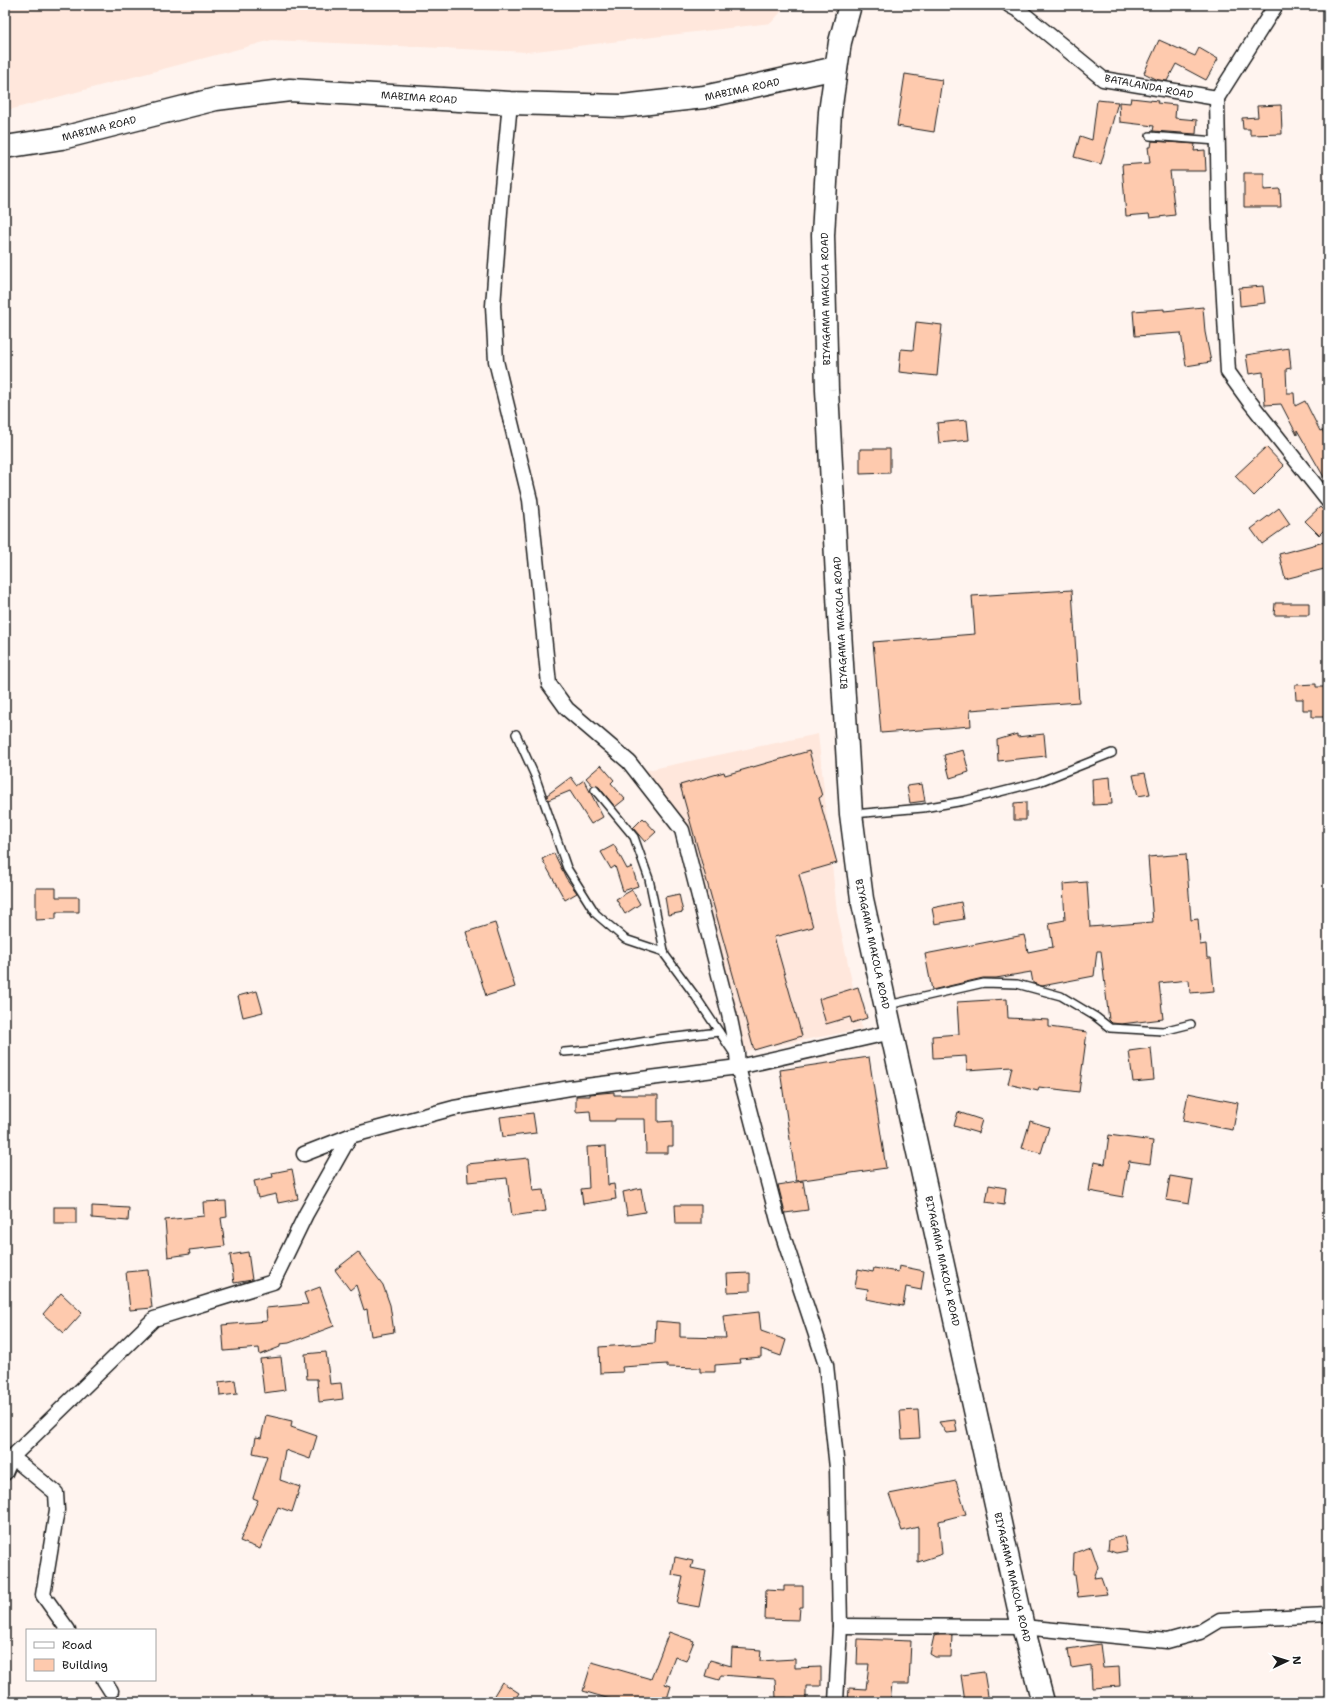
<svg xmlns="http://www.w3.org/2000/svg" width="1333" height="1707" font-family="'Shantell Sans',sans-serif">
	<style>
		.built { fill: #ffe7dc }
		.building { fill: #fecaae; stroke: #1c1c1c }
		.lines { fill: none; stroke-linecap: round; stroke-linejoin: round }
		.service-casing { stroke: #1c1c1c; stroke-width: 10 }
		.minor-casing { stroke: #1c1c1c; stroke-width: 17 }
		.primary-casing { stroke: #1c1c1c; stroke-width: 25 }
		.service { stroke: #fff; stroke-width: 7 }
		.minor { stroke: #fff; stroke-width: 14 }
		.primary { stroke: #fff; stroke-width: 22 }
		.labels { text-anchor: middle; stroke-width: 3; stroke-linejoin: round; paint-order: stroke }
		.street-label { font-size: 10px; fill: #1c1c1c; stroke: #fff }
	</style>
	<rect width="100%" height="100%" fill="#fff4ef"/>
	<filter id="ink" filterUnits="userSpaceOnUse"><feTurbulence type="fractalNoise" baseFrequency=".025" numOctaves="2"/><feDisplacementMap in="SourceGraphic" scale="8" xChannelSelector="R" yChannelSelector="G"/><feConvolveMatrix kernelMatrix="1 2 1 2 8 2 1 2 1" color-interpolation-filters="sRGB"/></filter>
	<g filter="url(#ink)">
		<g class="built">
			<path d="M5 5H787L771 23 527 52 272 40 5 111Z"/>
			<path d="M818 734 837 912 862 1029 739 1052 679 815 643 771Z"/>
		</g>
		<g class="building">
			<path d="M1159 40 1195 56 1199 48 1218 59 1206 80 1176 64 1167 81 1158 80 1144 73Z"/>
			<path d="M905 74 942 80 934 132 897 126Z"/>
			<path d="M1131 98 1158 101 1157 103 1176 105 1175 118 1197 120 1196 134 1153 131 1154 126 1120 122 1119 102 1130 103Z"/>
			<path d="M1097 100 1118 102 1101 164 1074 157 1080 136 1092 140Z"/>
			<path d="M1281 105 1282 134 1250 135V129H1243L1242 118 1258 117 1257 106Z"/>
			<path d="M1152 141 1195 144 1194 151 1205 150 1206 171H1170L1175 215 1150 218 1149 214 1126 216 1122 165 1150 163 1148 147H1151Z"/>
			<path d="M1244 173H1264V190L1280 189 1281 207H1244Z"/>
			<path d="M1263 286 1265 303 1240 306 1239 288Z"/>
			<path d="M1203 307 1205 332 1211 362 1186 366 1181 333 1135 336 1133 311 1164 309V311Z"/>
			<path d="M916 322 942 325 937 376 899 372 901 349 913 350Z"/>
			<path d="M1289 348 1291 368 1286 369 1287 393H1294L1295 406 1305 401 1320 431 1322 430 1328 440V484L1297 430V435L1281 404 1265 405 1263 372 1249 374 1246 355Z"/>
			<path d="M967 420 969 440 939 443 937 423Z"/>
			<path d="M1266 447 1284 466 1254 496 1235 476Z"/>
			<path d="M860 449H890V473L860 474Z"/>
			<path d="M1320 507 1328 515V526L1319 535 1305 521Z"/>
			<path d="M1279 508 1290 524 1262 544 1251 529Z"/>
			<path d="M1328 541V568L1285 579 1279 554Z"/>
			<path d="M1072 590 1079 702 970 710 971 726 881 733 873 642 975 634 972 596Z"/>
			<path d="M1275 603H1309V615H1274Z"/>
			<path d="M1316 684V687H1328V717H1312V710H1303V699H1296L1295 685Z"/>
			<path d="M1017 734V737L1044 734 1046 756 998 761 997 740Z"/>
			<path d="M963 750 969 772 950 778 944 755Z"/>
			<path d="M809 751 822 796 819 798 837 863 799 874 813 927 774 937 802 1036 754 1050 680 785 724 772 725 775Z"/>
			<path d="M601 765 614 780 611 783 625 799 615 807 599 787 593 786 586 778Z"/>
			<path d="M1145 773 1150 794 1138 796 1133 775Z"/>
			<path d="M571 777 577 785 584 780 603 817 591 824 570 791 548 800 547 795Z"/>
			<path d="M1110 777 1112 804 1093 805 1092 779Z"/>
			<path d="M922 784 925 801 910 803 907 786Z"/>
			<path d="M1026 802V820H1014V803Z"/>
			<path d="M643 818 656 832 645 842 633 828Z"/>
			<path d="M614 845 627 869 632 867 638 886 623 891 615 866 611 869 601 852Z"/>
			<path d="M554 853 566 878 577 893 565 900 542 859Z"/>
			<path d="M1186 854 1191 920 1198 919 1200 945 1206 944 1207 958H1211L1214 991 1190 993 1189 980 1159 983 1163 1019 1121 1024 1112 1023 1109 1020 1101 951H1097L1094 976 1042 986 1033 983 1031 972 996 978H983L932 990 925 954 1024 935 1028 952 1053 947 1049 923 1065 920 1063 884 1087 882 1090 927 1153 922 1148 857Z"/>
			<path d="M36 888H56V897H79V912H56V919L36 920Z"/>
			<path d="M632 890 640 904 625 914 616 899Z"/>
			<path d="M679 894 683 912 668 915 665 897Z"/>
			<path d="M961 902 964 919 935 924 932 908Z"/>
			<path d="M495 923 515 987 486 996 466 932Z"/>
			<path d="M858 987 867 1018 852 1023 850 1017 826 1024 819 999Z"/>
			<path d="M257 991 263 1012 243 1017 238 996Z"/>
			<path d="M1007 999 1008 1018 1049 1020V1027L1087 1032 1079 1092 1039 1087 1038 1091 1008 1084 1012 1067 967 1070 966 1056 933 1058 932 1036 959 1034 957 1002Z"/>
			<path d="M1151 1048 1154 1080 1133 1082 1129 1051Z"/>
			<path d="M869 1057 886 1168 796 1181 780 1070Z"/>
			<path d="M614 1092V1095H658V1122L673 1121V1146H668V1153H646L645 1119H615V1121H591L590 1111 576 1112V1096H590V1094Z"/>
			<path d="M1188 1093 1238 1103 1233 1130 1183 1121Z"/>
			<path d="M958 1112 982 1120 978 1133 954 1126Z"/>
			<path d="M533 1113 536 1133 503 1137 500 1117Z"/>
			<path d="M1030 1121 1049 1127 1041 1153 1022 1148Z"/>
			<path d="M1109 1135 1153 1141 1150 1164 1129 1161 1123 1197 1089 1191 1094 1162 1105 1164Z"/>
			<path d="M606 1146 608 1185 614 1184 616 1199 583 1204 581 1189 589 1188 587 1147Z"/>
			<path d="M529 1158 533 1191 543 1190 546 1211 512 1216 507 1178 468 1182 467 1164Z"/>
			<path d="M292 1169 298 1199 278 1203 276 1194 258 1198 254 1181 273 1177 272 1173Z"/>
			<path d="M1170 1176 1193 1180 1189 1204 1166 1200Z"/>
			<path d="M803 1181 808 1210 785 1213 778 1185Z"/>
			<path d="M989 1185 1006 1188 1004 1205 986 1202Z"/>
			<path d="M641 1188 645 1212 627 1215 623 1192Z"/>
			<path d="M226 1201 227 1217 221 1218 225 1246 189 1250 190 1254 168 1257 165 1220 204 1216 203 1202Z"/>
			<path d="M675 1205H701V1224H676Z"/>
			<path d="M92 1206 129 1208 128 1221 92 1218Z"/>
			<rect x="54" y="1207" width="22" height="17"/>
			<path d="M248 1252 252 1280 234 1283 230 1255Z"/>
			<path d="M358 1252 383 1285 390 1305 394 1332 371 1336 367 1309 364 1310 356 1285 350 1290 335 1270Z"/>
			<path d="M899 1266 924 1271 921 1290 906 1287 903 1306 866 1299 868 1289 855 1287 858 1269 873 1272 874 1268 898 1272Z"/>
			<path d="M148 1270 152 1308 130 1310 126 1272Z"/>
			<path d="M750 1273V1291L728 1292 727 1274Z"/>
			<path d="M320 1287 334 1326 289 1343 280 1344V1347L260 1355 259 1348 224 1351 222 1325 267 1321 266 1308 308 1304 304 1293Z"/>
			<path d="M61 1293 82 1313 64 1333 43 1314Z"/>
			<path d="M759 1312 761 1331 786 1340 781 1356 761 1349V1357L740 1359 741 1363 715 1365V1372H700V1368L667 1367V1364L622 1367 623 1372 600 1373 599 1347 655 1343 656 1321 680 1323V1337L726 1338 723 1316Z"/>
			<path d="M326 1352 330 1384 341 1383 343 1399 319 1402 317 1379H307L305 1354Z"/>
			<path d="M281 1357 285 1390 264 1393 260 1359Z"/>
			<path d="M235 1380 237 1394 220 1396 219 1382Z"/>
			<path d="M918 1410 920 1438 902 1439 900 1411Z"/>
			<path d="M266 1415 292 1421 291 1427 317 1436 310 1459 285 1450 280 1480 300 1487 292 1512 278 1507 260 1549 240 1541 258 1500 253 1498 267 1456 253 1453 256 1437 261 1438Z"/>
			<path d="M955 1420 957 1432 946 1433 939 1422Z"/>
			<path d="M956 1481 966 1514 939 1521 942 1554 918 1562V1527L902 1531 889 1494Z"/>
			<path d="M1124 1536 1127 1551 1116 1553 1108 1550 1109 1540Z"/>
			<path d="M1091 1547 1098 1567 1094 1578 1101 1577 1107 1594 1078 1597 1075 1575H1073L1074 1553Z"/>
			<path d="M675 1557 693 1561 691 1568 706 1571 699 1607 677 1603 683 1577 672 1575Z"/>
			<path d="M784 1586H803V1607H800L799 1620 765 1619 766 1590 784 1591Z"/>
			<path d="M669 1632 694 1641 686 1661 675 1657 665 1684 671 1686 666 1702H620L583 1691 592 1662 651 1679Z"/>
			<path d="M940 1635H952L951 1657H935L930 1654 934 1636Z"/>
			<path d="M858 1639 911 1641 909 1684H892L890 1702H848L849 1688 866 1689 869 1664H857Z"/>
			<path d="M1100 1644 1103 1668 1119 1667 1120 1686 1092 1688 1091 1665 1071 1668 1068 1649Z"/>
			<path d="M732 1648 761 1650 760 1661 795 1659V1668L821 1667V1686H806V1702H787V1698H776L775 1679 721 1675 719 1680 705 1676 710 1660 731 1666Z"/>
			<path d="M984 1672 989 1702H965L961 1675Z"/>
			<path d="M502 1682 519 1693 513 1702H490Z"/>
		</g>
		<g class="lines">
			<g class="service-casing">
				<g id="service">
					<path d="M1150 136 1217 141"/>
					<path d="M516 734 535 776 567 868 596 914 625 939 664 952"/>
					<path d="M595 790 634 837 649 879 665 955 696 997 734 1054"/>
					<path d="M853 814 923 808 964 801 1039 782 1112 753"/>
					<path d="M888 1005 984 983 1017 984 1061 996 1096 1017 1110 1028 1163 1031 1191 1024"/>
					<path d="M564 1052 600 1049 659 1039 719 1032"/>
				</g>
			</g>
			<g class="minor-casing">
				<g id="minor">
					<path d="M1009 5 1020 11 1103 79 1217 98"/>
					<path d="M1217 98 1219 209 1228 372 1249 401 1328 501"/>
					<path d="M1217 98 1276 5"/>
					<path d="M510 103 501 198 493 306 496 361 530 500 549 684 567 709 629 762 682 830 729 1014 737 1053 738 1067 779 1224 826 1365 837 1468 840 1626 836 1702"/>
					<path d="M304 1154 350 1136 454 1108 570 1088 738 1067 892 1032"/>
					<path d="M12 1457 56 1493 57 1510 43 1595 68 1630"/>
					<path d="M5 1473 12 1457 154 1319 273 1282 306 1214 350 1136"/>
					<path d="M840 1626 1023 1627 1167 1641 1200 1632 1220 1620 1328 1615"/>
					<path d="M104 1680 111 1691"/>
				</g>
			</g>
			<g class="primary-casing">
				<g id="primary">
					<path d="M850 5 840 42 830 112 823 235 827 390 839 614 851 814 862 899 1023 1627 1043 1702"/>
					<path d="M5 147 62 138 216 99 290 90 510 103 622 106 704 97 836 68"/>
				</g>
			</g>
			<use href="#service" class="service"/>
			<use href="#minor" class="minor"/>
			<use href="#primary" class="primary"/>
		</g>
	</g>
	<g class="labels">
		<g class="street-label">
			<text transform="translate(1149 86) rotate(11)" y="4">BATALANDA ROAD</text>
			<text transform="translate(742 89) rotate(-12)" y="4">MABIMA ROAD</text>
			<text transform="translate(419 97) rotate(4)" y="4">MABIMA ROAD</text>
			<text transform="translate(99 128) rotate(-14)" y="4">MABIMA ROAD</text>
			<text transform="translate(825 299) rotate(-91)" y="4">BIYAGAMA MAKOLA ROAD</text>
			<text transform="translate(840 623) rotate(-93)" y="4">BIYAGAMA MAKOLA ROAD</text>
			<text transform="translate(873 944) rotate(78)" y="4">BIYAGAMA MAKOLA ROAD</text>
			<text transform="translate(943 1261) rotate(78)" y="4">BIYAGAMA MAKOLA ROAD</text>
			<text transform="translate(1013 1577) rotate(77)" y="4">BIYAGAMA MAKOLA ROAD</text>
		</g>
	</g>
	<rect width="1333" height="1707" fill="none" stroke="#fff" stroke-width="20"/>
	<rect x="10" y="10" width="1313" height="1687" fill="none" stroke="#1c1c1c" stroke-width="1.5" filter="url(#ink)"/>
	<rect x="26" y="1629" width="130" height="52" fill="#ffffff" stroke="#a4a4a4"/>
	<rect x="34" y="1642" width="20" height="6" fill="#ffffff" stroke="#a4a4a4"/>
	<text x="62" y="1649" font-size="12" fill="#1c1c1c">Road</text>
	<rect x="34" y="1659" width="20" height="12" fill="#fecaae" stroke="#a4a4a4"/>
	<text x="62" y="1669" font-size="12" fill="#1c1c1c">Building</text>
	<g transform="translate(1287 1661) rotate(86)" stroke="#ffffff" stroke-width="3" paint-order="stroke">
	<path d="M0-3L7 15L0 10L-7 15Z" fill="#1c1c1c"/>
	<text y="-6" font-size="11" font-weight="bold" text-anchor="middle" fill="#1c1c1c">N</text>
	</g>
</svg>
